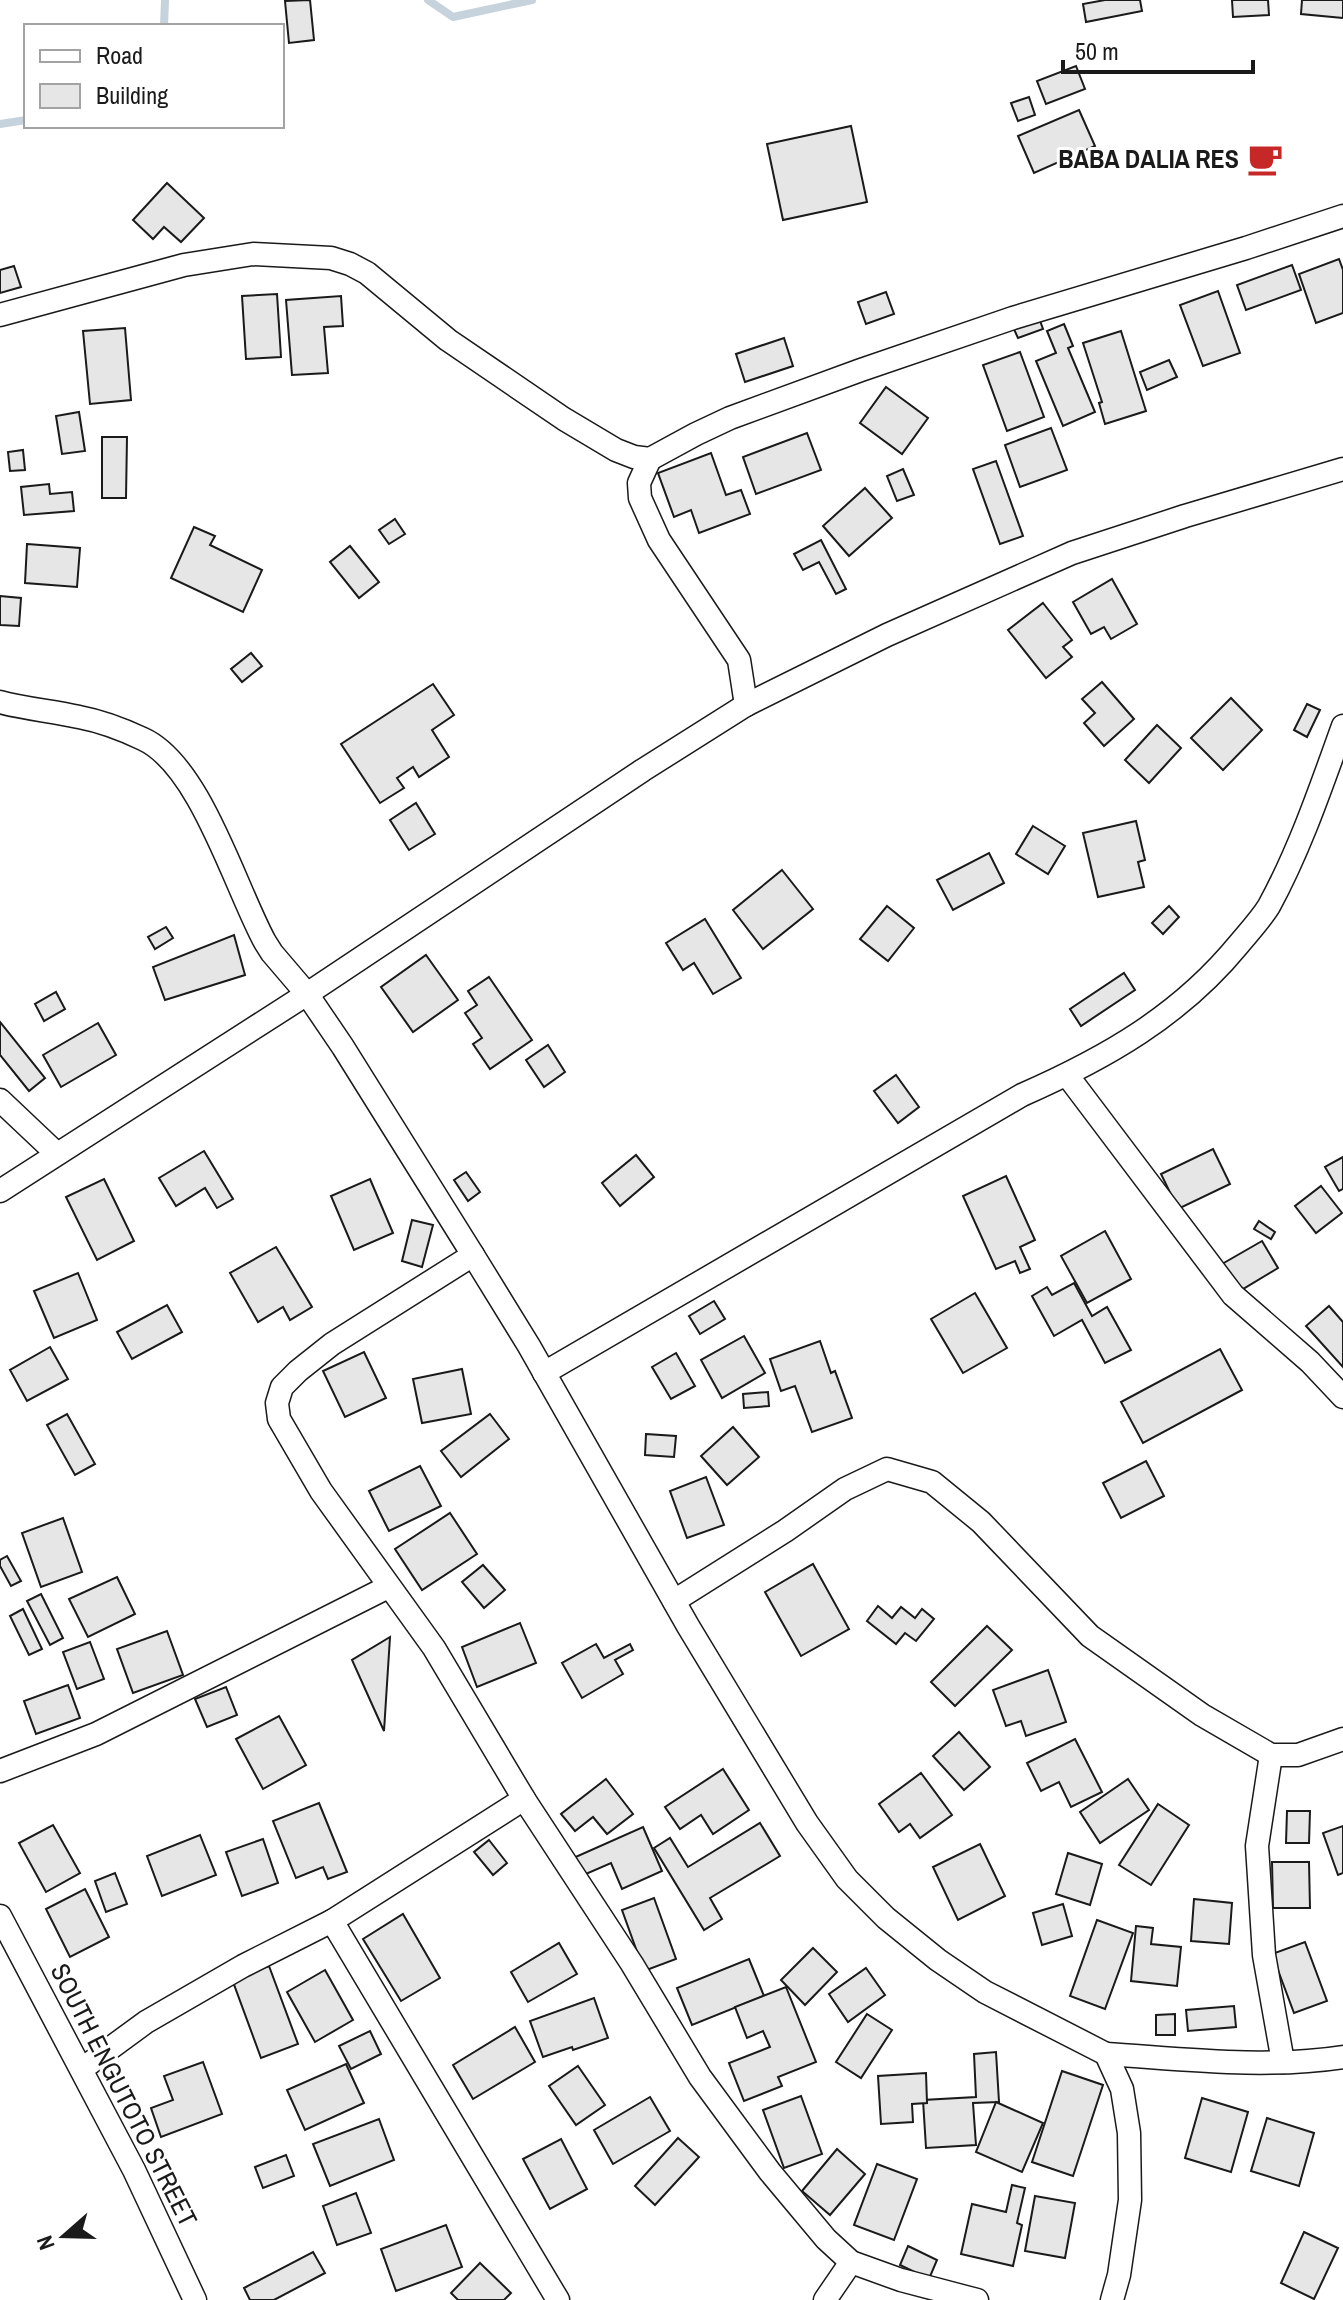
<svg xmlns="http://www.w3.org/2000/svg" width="1343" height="2300" font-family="'Archivo Narrow',sans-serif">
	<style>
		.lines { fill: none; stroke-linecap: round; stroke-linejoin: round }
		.stream { stroke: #c6d2dc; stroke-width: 8 }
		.building { fill: #e6e6e6; stroke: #1a1a1a; stroke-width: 2 }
		.minor-casing { stroke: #1a1a1a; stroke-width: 25 }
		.minor { stroke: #fff; stroke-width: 22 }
		.labels { text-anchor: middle; stroke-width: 6; stroke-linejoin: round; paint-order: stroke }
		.poi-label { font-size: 26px; font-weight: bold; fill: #1a1a1a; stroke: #fff; text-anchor: end }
		.street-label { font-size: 26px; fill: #1a1a1a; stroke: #fff }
	</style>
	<rect width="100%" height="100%" fill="#fff"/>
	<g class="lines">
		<g class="stream">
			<path d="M428 0 453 17 532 0"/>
			<path d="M164 26 165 0"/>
			<path d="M0 124 26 120"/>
		</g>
	</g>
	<g class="building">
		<path d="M310 0 314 40 289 43 285 1Z"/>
		<path d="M1105 0H1140L1142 11 1086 22 1083 4Z"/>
		<path d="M1232 0H1268L1269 15 1233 17Z"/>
		<path d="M1302 0H1343V18L1301 14Z"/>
		<path d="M1076 66 1085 89 1046 104 1037 81Z"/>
		<path d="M1029 97 1035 115 1018 121 1011 103Z"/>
		<path d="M1079 110 1095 146 1034 173 1018 136Z"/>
		<path d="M851 126 867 202 783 220 767 144Z"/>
		<path d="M167 183 204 218 181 242 164 227 153 239 133 220Z"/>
		<path d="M1339 259 1343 270V313L1316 323 1299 274Z"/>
		<path d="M1292 265 1301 290 1246 310 1237 285Z"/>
		<path d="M14 266 21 287 0 293V270Z"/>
		<path d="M1218 291 1240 353 1203 366 1180 305Z"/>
		<path d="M886 292 894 314 866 324 858 302Z"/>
		<path d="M277 294 281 357 246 359 242 296Z"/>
		<path d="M341 296 343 326 324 327 328 373 292 375 286 300Z"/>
		<path d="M1039 318 1043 329 1018 338 1013 327Z"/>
		<path d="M1064 324 1073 346 1068 348 1095 412 1063 426 1036 361 1056 353 1047 331Z"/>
		<path d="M125 328 131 400 90 404 83 331Z"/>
		<path d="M1121 331 1146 411 1105 424 1099 403 1102 402 1083 343Z"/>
		<path d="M784 338 793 366 745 382 736 354Z"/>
		<path d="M1020 352 1044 417 1007 431 983 365Z"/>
		<path d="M1169 360 1177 377 1147 390 1140 372Z"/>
		<path d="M886 387 928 418 902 454 860 423Z"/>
		<path d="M79 412 85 451 62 454 56 416Z"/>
		<path d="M1051 428 1067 470 1020 487 1005 445Z"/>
		<path d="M807 433 821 470 756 494 743 457Z"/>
		<path d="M102 437H127L126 498H102Z"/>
		<path d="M23 450 25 470 10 471 8 452Z"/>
		<path d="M711 453 726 495 741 490 750 514 699 533 691 510 674 517 658 473Z"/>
		<path d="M996 461 1023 536 1000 544 973 469Z"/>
		<path d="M903 469 914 495 897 501 887 476Z"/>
		<path d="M49 484 50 494 72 492 74 511 24 515 21 487Z"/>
		<path d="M865 488 892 518 849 556 823 526Z"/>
		<path d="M395 519 405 534 389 544 379 530Z"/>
		<path d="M194 527 215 536 210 545 262 570 243 612 171 578Z"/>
		<path d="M821 540 846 589 836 594 819 562 803 570 794 554Z"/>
		<path d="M27 544 80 548 77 587 25 583Z"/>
		<path d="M350 546 379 582 359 598 330 562Z"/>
		<path d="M1112 579 1137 624 1111 639 1104 627 1091 634 1073 602Z"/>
		<path d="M0 596 21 598 19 626 0 625Z"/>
		<path d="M1043 603 1072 640 1063 647 1072 657 1046 678 1008 630Z"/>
		<path d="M251 653 262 666 242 682 231 669Z"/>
		<path d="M1102 682 1134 719 1104 746 1084 723 1095 713 1082 699Z"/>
		<path d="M433 684 454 715 432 730 449 757 419 777 413 767 397 778 404 788 380 803 341 744Z"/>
		<path d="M1231 698 1262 730 1223 770 1191 738Z"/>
		<path d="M1307 704 1320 710 1307 737 1294 730Z"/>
		<path d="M1157 725 1181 748 1149 783 1125 760Z"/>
		<path d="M416 803 435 834 409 850 390 820Z"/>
		<path d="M1136 821 1145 860 1138 862 1144 887 1098 897 1083 833Z"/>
		<path d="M1033 826 1065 846 1048 874 1016 854Z"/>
		<path d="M989 853 1004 883 953 910 937 880Z"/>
		<path d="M782 870 813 909 763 949 733 910Z"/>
		<path d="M887 906 914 928 888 961 860 939Z"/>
		<path d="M1169 906 1179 917 1163 934 1152 923Z"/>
		<path d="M705 919 741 978 713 994 694 963 683 970 666 943Z"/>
		<path d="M166 927 173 938 155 949 148 937Z"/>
		<path d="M234 935 245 975 165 1000 153 967Z"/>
		<path d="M426 955 458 1000 413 1032 381 987Z"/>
		<path d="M1124 973 1135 990 1081 1026 1070 1009Z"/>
		<path d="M489 977 532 1040 490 1069 473 1044 482 1038 465 1013 477 1005 468 991Z"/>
		<path d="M56 992 65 1009 44 1021 35 1004Z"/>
		<path d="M0 1022 45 1078 29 1091 0 1055Z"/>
		<path d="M98 1023 116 1055 61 1087 43 1055Z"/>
		<path d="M548 1045 565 1072 544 1087 526 1060Z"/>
		<path d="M896 1075 919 1107 898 1123 874 1091Z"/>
		<path d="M1213 1149 1230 1184 1178 1209 1161 1174Z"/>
		<path d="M204 1151 233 1199 217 1208 205 1188 176 1206 159 1178Z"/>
		<path d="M636 1155 654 1177 620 1206 602 1183Z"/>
		<path d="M1343 1157V1189L1339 1191 1325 1167Z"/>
		<path d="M466 1172 480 1192 468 1201 454 1180Z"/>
		<path d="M1006 1176 1035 1240 1020 1247 1030 1269 1020 1273 1015 1261 996 1269 963 1196Z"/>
		<path d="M104 1179 134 1241 97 1260 66 1197Z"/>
		<path d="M370 1179 393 1233 354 1250 331 1196Z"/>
		<path d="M1321 1186 1342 1213 1316 1233 1295 1206Z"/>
		<path d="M412 1220 433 1225 422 1267 402 1261Z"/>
		<path d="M1259 1221 1275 1232 1271 1239 1254 1229Z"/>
		<path d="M1105 1231 1131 1279 1087 1303 1061 1256Z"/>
		<path d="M1262 1241 1278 1268 1238 1292 1222 1264Z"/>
		<path d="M276 1247 312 1307 290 1320 283 1307 258 1322 230 1273Z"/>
		<path d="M78 1273 97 1320 54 1338 34 1291Z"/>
		<path d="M1074 1283 1092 1316 1107 1307 1131 1350 1105 1363 1082 1320 1054 1336 1032 1296 1047 1287 1052 1295Z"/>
		<path d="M975 1293 1007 1348 963 1373 931 1319Z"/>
		<path d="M714 1301 725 1319 700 1334 689 1316Z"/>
		<path d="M167 1305 182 1332 132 1359 117 1332Z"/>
		<path d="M1329 1306 1343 1322V1367L1306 1326Z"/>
		<path d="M744 1336 765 1373 722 1398 701 1360Z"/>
		<path d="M820 1341 831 1373 835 1371 852 1418 812 1432 795 1386 781 1391 770 1359Z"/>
		<path d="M50 1347 68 1379 27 1401 10 1370Z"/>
		<path d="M1220 1349 1242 1390 1143 1443 1121 1402Z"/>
		<path d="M364 1352 386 1398 345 1417 323 1371Z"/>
		<path d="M676 1353 695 1386 671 1399 652 1367Z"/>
		<path d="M462 1369 471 1414 422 1423 413 1379Z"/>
		<path d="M768 1392 769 1406 744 1408 743 1394Z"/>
		<path d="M67 1414 95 1464 75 1475 47 1425Z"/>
		<path d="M490 1414 509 1439 461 1477 441 1451Z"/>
		<path d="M733 1427 759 1457 727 1485 701 1456Z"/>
		<path d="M646 1434 676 1436 674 1457 645 1455Z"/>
		<path d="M1146 1461 1164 1496 1121 1518 1103 1483Z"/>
		<path d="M420 1466 441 1506 389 1531 369 1491Z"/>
		<path d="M706 1477 724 1525 687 1538 670 1491Z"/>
		<path d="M450 1513 477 1554 422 1590 395 1549Z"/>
		<path d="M63 1518 82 1572 41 1587 22 1533Z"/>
		<path d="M7 1556 21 1581 11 1586 0 1566V1560Z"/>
		<path d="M813 1564 849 1629 801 1656 765 1592Z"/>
		<path d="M483 1565 505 1590 484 1608 462 1582Z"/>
		<path d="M117 1577 135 1614 88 1637 69 1599Z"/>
		<path d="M41 1594 63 1638 50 1645 27 1601Z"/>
		<path d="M878 1606 892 1618 901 1607 915 1618 922 1609 934 1619 916 1641 905 1633 896 1644 867 1621Z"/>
		<path d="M23 1609 42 1649 29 1655 10 1616Z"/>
		<path d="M520 1623 536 1663 477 1687 462 1647Z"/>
		<path d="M987 1626 1012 1650 955 1706 931 1682Z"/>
		<path d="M167 1631 183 1675 133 1693 117 1649Z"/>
		<path d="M390 1637 384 1731 352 1660Z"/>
		<path d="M90 1642 104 1679 77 1689 63 1652Z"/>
		<path d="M596 1644 604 1658 630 1644 633 1650 615 1660 623 1674 582 1698 562 1663Z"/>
		<path d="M1048 1670 1066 1722 1026 1736 1021 1721 1006 1726 993 1690Z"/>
		<path d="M68 1685 80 1718 36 1734 24 1701Z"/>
		<path d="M226 1687 237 1715 207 1727 195 1699Z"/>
		<path d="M279 1716 306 1765 263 1789 236 1739Z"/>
		<path d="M959 1732 990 1767 964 1790 933 1756Z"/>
		<path d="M1075 1739 1102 1792 1071 1807 1059 1782 1041 1791 1027 1763Z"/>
		<path d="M723 1769 749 1810 713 1834 701 1815 680 1829 665 1807Z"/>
		<path d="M921 1773 952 1815 920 1838 910 1824 899 1832 879 1804Z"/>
		<path d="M606 1779 633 1814 607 1834 593 1817 575 1831 561 1814Z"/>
		<path d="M1128 1779 1149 1810 1100 1843 1080 1812Z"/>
		<path d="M319 1803 347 1872 328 1879 323 1867 296 1878 273 1821Z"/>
		<path d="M1158 1804 1189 1825 1151 1885 1119 1865Z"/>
		<path d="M1287 1811H1310L1309 1843H1286Z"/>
		<path d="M760 1823 780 1856 710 1898 722 1919 704 1930 654 1848 670 1838 688 1867Z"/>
		<path d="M53 1825 80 1873 46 1892 19 1843Z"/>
		<path d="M1343 1826V1873L1338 1875 1323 1833Z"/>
		<path d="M643 1827 662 1871 622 1889 611 1863 579 1877 571 1859Z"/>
		<path d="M200 1835 216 1875 162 1896 147 1856Z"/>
		<path d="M263 1839 278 1883 242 1896 226 1852Z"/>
		<path d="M489 1840 507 1863 493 1875 474 1852Z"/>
		<path d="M980 1844 1005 1896 958 1920 933 1867Z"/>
		<path d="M1068 1853 1102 1864 1090 1905 1056 1894Z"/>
		<path d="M1272 1862H1309L1310 1908H1273Z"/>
		<path d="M115 1873 127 1904 106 1912 95 1881Z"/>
		<path d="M85 1889 109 1937 70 1957 46 1909Z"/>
		<path d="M654 1898 676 1959 644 1971 622 1910Z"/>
		<path d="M1194 1899 1232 1903 1229 1944 1191 1941Z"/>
		<path d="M1063 1904 1072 1936 1042 1945 1033 1913Z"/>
		<path d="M403 1914 440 1978 401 2001 363 1939Z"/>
		<path d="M1097 1920 1133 1933 1105 2009 1070 1996Z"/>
		<path d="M1136 1926 1153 1928 1151 1944 1181 1947 1177 1986 1131 1981Z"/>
		<path d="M1305 1942 1327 2001 1294 2013 1272 1954Z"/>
		<path d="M559 1943 577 1974 528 2002 511 1972Z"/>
		<path d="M813 1948 837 1972 805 2005 781 1980Z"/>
		<path d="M749 1959 764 1996 692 2025 677 1988Z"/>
		<path d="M269 1966 298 2044 261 2058 232 1979Z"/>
		<path d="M866 1968 885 1995 848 2022 829 1994Z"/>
		<path d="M325 1970 353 2020 315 2042 287 1992Z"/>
		<path d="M786 1987 816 2062 778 2077 782 2086 744 2101 729 2063 770 2047 763 2031 747 2038 735 2007Z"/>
		<path d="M594 1998 608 2038 573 2050 572 2047 543 2057 530 2021Z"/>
		<path d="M1234 2006 1236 2027 1188 2031 1186 2010Z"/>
		<path d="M867 2014 892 2030 861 2078 836 2062Z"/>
		<path d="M1175 2014V2035H1156V2015Z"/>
		<path d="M515 2027 535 2062 473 2099 453 2065Z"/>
		<path d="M370 2031 381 2054 351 2069 339 2046Z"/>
		<path d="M996 2052 999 2102 973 2103 976 2145 926 2148 923 2100 976 2097 974 2054Z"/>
		<path d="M203 2062 222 2114 161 2137 151 2108 173 2100 164 2076Z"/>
		<path d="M346 2064 364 2103 305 2130 287 2090Z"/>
		<path d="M578 2066 605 2105 576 2125 549 2086Z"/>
		<path d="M1062 2071 1103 2085 1073 2176 1032 2162Z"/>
		<path d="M926 2073 927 2103 912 2104 913 2122 881 2124 878 2076Z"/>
		<path d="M801 2096 822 2154 784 2168 763 2110Z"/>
		<path d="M650 2097 670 2131 613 2164 594 2130Z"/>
		<path d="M1202 2098 1248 2112 1231 2172 1185 2158Z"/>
		<path d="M996 2102 1043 2123 1022 2172 976 2152Z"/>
		<path d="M1267 2118 1314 2133 1299 2186 1251 2171Z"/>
		<path d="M379 2119 394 2160 330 2186 313 2144Z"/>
		<path d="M678 2138 699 2157 655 2205 635 2186Z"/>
		<path d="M561 2139 587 2189 550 2209 523 2159Z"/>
		<path d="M837 2149 865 2174 830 2215 802 2191Z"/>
		<path d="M286 2155 294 2176 263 2188 255 2167Z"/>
		<path d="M877 2164 917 2179 894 2240 854 2225Z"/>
		<path d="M1012 2185 1025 2188 1017 2223 1022 2225 1013 2266 961 2254 972 2204 1006 2212Z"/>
		<path d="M356 2193 371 2233 337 2245 323 2206Z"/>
		<path d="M1035 2196 1075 2203 1065 2258 1025 2251Z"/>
		<path d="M446 2225 462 2267 396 2291 381 2249Z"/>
		<path d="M1304 2232 1338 2248 1314 2299 1281 2283Z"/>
		<path d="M908 2246 937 2260 929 2279 900 2265Z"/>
		<path d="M313 2252 325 2273 274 2300H250L244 2288Z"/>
		<path d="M480 2263 511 2293 504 2300H458L451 2293Z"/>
	</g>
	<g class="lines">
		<g class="minor-casing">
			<g id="minor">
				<path d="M0 315 184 265 253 254 331 258 350 264 367 273 448 340 564 419 616 450 634 457 650 459 696 434 730 418 861 370 1013 318 1246 248 1343 216"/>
				<path d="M650 459 639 483 640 498 659 540 739 660 746 705"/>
				<path d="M0 702C26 709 53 711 79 717 100 721 124 730 143 739 200 765 235 887 265 942L272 953 307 994 343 1047 473 1255 529 1346 688 1626 807 1823 847 1879 886 1918 938 1960 985 1992 1106 2054 1122 2089 1129 2133 1130 2200 1119 2275 1112 2300"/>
				<path d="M1067 1075 1233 1295 1310 1362 1343 1397"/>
				<path d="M0 1100 56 1153"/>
				<path d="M0 1191 307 994 643 770 746 705 887 635 1072 553 1185 516 1343 469"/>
				<path d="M473 1255 332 1344 298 1371 282 1387 277 1403 279 1419 321 1491 434 1648 524 1799 632 1964 700 2077 770 2172 826 2239 851 2262 901 2280 977 2300"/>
				<path d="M544 1373 1022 1095C1106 1058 1180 1016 1239 944 1249 932 1261 919 1269 906 1300 849 1321 787 1343 726"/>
				<path d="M674 1601 785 1531 845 1489 887 1469 932 1482 981 1522 1090 1636 1202 1715 1271 1755H1298L1343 1739"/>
				<path d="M1271 1755 1257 1846 1264 1955 1283 2062"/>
				<path d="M0 1771 96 1734 388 1587"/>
				<path d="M0 1916 134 2170 195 2300"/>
				<path d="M332 1921 558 2300"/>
				<path d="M1106 2054C1184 2059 1265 2069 1343 2057"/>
				<path d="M82 2069 146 2022 243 1966 332 1921 524 1799"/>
				<path d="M825 2300 851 2262"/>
			</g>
		</g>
		<use href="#minor" class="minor"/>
	</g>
	<defs>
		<g id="cafe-bare" transform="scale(2.76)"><path d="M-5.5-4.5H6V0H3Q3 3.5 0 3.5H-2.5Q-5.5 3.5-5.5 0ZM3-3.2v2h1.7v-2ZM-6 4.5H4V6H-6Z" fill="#c62828" stroke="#fff" stroke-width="2.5" paint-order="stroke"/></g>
	</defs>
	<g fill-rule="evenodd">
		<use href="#cafe-bare" x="1265" y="159"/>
	</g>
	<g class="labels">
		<g class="poi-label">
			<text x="1239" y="168">BABA DALIA RES</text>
		</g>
		<g class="street-label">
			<text transform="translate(124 2095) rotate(63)" y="9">SOUTH ENGUTOTO STREET</text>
		</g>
	</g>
	<rect x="24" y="24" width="260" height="104" fill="#ffffff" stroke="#a3a3a3" stroke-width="2"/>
	<rect x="40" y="50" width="40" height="12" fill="#ffffff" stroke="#a3a3a3" stroke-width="2"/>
	<text x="96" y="64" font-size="24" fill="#1a1a1a">Road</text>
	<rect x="40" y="84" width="40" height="24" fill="#e6e6e6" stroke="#a3a3a3" stroke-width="2"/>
	<text x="96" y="104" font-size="24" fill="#1a1a1a">Building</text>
	<g transform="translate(64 2236) rotate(250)" stroke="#ffffff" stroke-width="6" paint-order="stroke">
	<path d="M0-6L14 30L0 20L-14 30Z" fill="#1a1a1a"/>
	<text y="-12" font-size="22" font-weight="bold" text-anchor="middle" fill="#1a1a1a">N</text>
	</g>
	<path d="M1063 60v12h190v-12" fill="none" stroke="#1a1a1a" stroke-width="4"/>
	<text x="1075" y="60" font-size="24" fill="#1a1a1a" stroke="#ffffff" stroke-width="6" paint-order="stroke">50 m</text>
</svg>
